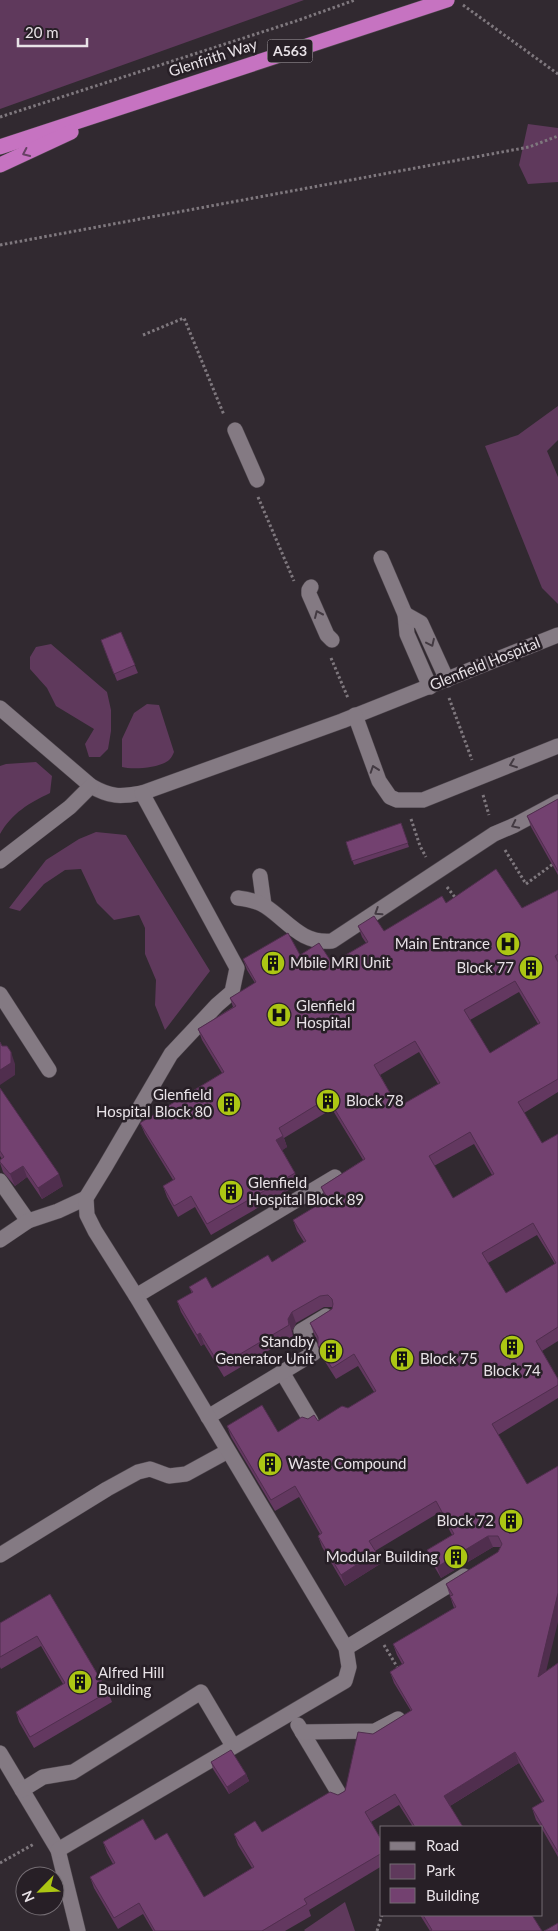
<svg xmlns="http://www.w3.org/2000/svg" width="558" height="1931" font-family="Lato,sans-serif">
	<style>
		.green { fill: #5f395c }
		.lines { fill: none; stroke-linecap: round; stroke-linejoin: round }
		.minor-casing { stroke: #4f474e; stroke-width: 16 }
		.highway-casing { stroke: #4f474e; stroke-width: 16 }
		.path { stroke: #7f787e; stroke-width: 3; stroke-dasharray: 2.5 2.5; stroke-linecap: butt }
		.minor { stroke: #847a83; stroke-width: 15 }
		.highway { stroke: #c673c1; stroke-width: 15 }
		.wall { fill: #633860; fill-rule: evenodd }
		.shaded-wall { fill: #502e4e }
		.building { fill: #734170; stroke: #502e4e; fill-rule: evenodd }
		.oneway { stroke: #674164 }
		.oneway2 { stroke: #433a42 }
		.labels { text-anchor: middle; stroke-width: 5; stroke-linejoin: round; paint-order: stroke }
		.shield { fill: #271f26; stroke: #aea8ad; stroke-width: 1 }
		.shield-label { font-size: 14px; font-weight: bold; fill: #e8e2e7 }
		.street-label { font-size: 15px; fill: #e8e2e7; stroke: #271f26 }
		.poi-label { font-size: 15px; fill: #e8e2e7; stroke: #271f26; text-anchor: start }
	</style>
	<rect width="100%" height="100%" fill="#312930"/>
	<g class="green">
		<path d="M0 0H304L0 109Z"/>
		<path d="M528 124 558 128V182L528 184 519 165Z"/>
		<path d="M558 406V440L547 451 558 477V604L542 588 485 446 518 435Z"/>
		<path d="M51 644 107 692 111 710V731L108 749 100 757H89L85 744 94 729 56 706 47 688 30 669V657L36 647Z"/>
		<path d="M147 704 159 705 174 752C173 754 172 757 170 759 162 768 133 770 122 767V739L134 713Z"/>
		<path d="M36 762 52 776 50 793C29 803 12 813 0 834V766L6 764Z"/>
		<path d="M96 832 126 835 210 971 165 1030 155 1005 156 980 145 954V928L139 915 114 920 97 903 81 869 65 870 44 884 20 911 9 908 46 860 79 839Z"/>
		<path d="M345 1902 355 1931H305L304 1930Z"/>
	</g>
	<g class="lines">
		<g class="minor-casing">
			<g id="minor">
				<path d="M235 430 257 480"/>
				<path d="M381 558 405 614 407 634 430 687"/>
				<path d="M311 587 309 590V594L327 635 332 640"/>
				<path d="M405 614 421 623 447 680"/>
				<path d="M0 708 91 786C110 797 120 797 142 793L342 721 558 635"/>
				<path d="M355 715 379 781 390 797 397 800H423L558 746"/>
				<path d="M0 861 70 807 91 786"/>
				<path d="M260 876 264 905"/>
				<path d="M238 898C247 899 257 901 265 906 288 921 301 944 332 941L494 834 515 825 558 802"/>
				<path d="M0 994 49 1070"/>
				<path d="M0 1181 28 1221"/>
				<path d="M0 1240 28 1221 58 1211 86 1198"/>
				<path d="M136 1296 335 1177"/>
				<path d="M282 1372 311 1421"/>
				<path d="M208 1417 314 1353 301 1331 326 1316"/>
				<path d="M0 1555 107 1489 138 1472 150 1469 169 1476 186 1474 228 1451"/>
				<path d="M346 1648 464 1576"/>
				<path d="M298 1725 341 1797"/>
				<path d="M302 1732 375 1731 398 1719"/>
				<path d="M0 1753 58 1850 78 1931"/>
				<path d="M22 1790 43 1777 73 1772 201 1692 233 1746"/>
				<path d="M58 1850 345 1681 349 1667 346 1648 136 1296 95 1231 87 1215 86 1198 105 1167 171 1054 217 1005 232 992 237 968 142 793"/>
			</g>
		</g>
		<g class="highway-casing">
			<g id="highway">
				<path d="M0 147 447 0"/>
				<path d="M0 165 71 132"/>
			</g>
		</g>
		<g class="path">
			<path d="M463 5 558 74"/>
			<path d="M0 117 296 21 355 0"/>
			<path d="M0 245 529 147 558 136"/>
			<path d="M143 335 184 318 224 415"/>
			<path d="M258 497 294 581"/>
			<path d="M331 658 348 698"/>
			<path d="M449 698 472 760"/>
			<path d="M483 795 489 815"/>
			<path d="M411 819 420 846 426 857"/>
			<path d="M505 850 526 884 553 864"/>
			<path d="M447 887 457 900"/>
			<path d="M384 1645 399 1670"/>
			<path d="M406 1827V1826"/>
			<path d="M0 1863 34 1844"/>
			<path d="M377 1931 382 1915"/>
		</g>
		<use href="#minor" class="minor"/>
		<use href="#highway" class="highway"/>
	</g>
	<g class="wall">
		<path d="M121 632 138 673 117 681 101 640Z"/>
		<path d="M558 799V875L531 827 527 816Z"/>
		<path d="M401 823 409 847 354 865 346 842Z"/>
		<path d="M558 890V1092L524 1113 542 1143 558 1134V1341L542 1351 558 1379V1398L498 1435 546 1671 558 1663V1857L542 1829V1827H541L536 1820 532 1808 542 1802 519 1763 450 1806 463 1827H413L399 1805 371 1822 382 1841V1866L309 1910 311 1916 285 1931H153L143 1914 118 1929 94 1888 90 1877 113 1864 107 1853 103 1842 155 1840 204 1897 252 1868 238 1845 234 1834 262 1832 338 1795 345 1791 373 1734 411 1711 394 1683 390 1672 402 1664 397 1655 393 1644 454 1608 446 1584 498 1552 501 1547H493L441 1578 431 1561 427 1550 452 1535 440 1512 375 1551 380 1564 345 1586 322 1547 318 1536 320 1534 299 1497 275 1511 231 1437 227 1426 278 1432 308 1419 318 1421 348 1408 374 1392 358 1366 336 1379 322 1357 318 1346V1342L314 1334 310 1323 332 1309V1307H324L296 1323 292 1331 293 1336 224 1377 204 1344 201 1346 181 1312 177 1301 192 1293 189 1287 212 1288 272 1262 304 1242 297 1231 293 1220 326 1200 321 1187 363 1160 332 1109 284 1138 287 1147 282 1150 295 1173 299 1184 211 1235 195 1207 178 1217 167 1197 163 1186 173 1180 145 1134 140 1123 222 1073 202 1040 198 1029 233 1007 230 998 255 983 247 970 243 959 300 955 332 963 366 943 362 937 358 926 384 931 446 903 522 908ZM519 992 538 1024 490 1053 470 1020ZM419 1052 438 1084 398 1107 380 1075ZM474 1144 492 1175 453 1198 434 1166ZM537 1235 555 1264 506 1293 488 1263Z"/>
		<path d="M0 1088 63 1186 42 1199 27 1177 15 1186 3 1172 0 1163V1160L2 1159 0 1156Z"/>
		<path d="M50 1594 108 1692 112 1702 34 1748 19 1722 16 1712 63 1684 41 1646 1 1669 0 1667V1623Z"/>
		<path d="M211 1762 246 1774 249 1781 229 1794 213 1769Z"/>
		<path d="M420 1915H532L430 1931Z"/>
	</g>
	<g class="shaded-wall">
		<path d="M11 1052 15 1064V1075L0 1085V1070Z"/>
		<path d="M283 1136 287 1147 280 1152 276 1140Z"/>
		<path d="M23 1166 27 1177 15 1186 10 1174Z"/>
		<path d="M59 1174 63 1186 42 1199 38 1188Z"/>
		<path d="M292 1312 296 1323 292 1331 293 1336 288 1319Z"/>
		<path d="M200 1333 204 1344 201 1346 197 1335Z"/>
		<path d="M488 1536 493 1547 441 1578 437 1567Z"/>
		<path d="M376 1552 380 1564 345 1586 341 1575Z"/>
		<path d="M558 1593V1622L542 1688 538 1677Z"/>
		<path d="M515 1752 519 1763 448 1807 444 1796Z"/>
		<path d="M246 1774 249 1781 229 1794 227 1787Z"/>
	</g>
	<g class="building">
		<path d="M121 632 135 665 114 674 101 640Z"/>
		<path d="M558 799V871L527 816Z"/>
		<path d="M401 823 408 843 352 861 346 842Z"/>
		<path d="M496 869 522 908 558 890V954L555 956 558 962V1079L518 1102 542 1143 558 1134V1327L536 1341 558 1379V1385L492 1424 527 1484 558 1466V1593L538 1677 558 1663V1852L532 1808 544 1801 515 1752 444 1796 463 1827H415L395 1794 365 1812 382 1841V1853L304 1899 307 1904 262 1931H155L139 1903 114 1918 90 1877 115 1863 103 1842 143 1819 155 1840 167 1833 204 1897 254 1867 234 1834 255 1821 262 1832 330 1792 338 1795 345 1791 358 1732 373 1734 412 1710 390 1672 404 1663 393 1644 456 1607 450 1596 453 1595 446 1584 498 1552 502 1544 498 1536H488L437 1567 427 1550 454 1534 436 1501 369 1541 376 1552 341 1575 318 1536 322 1533 295 1486 271 1500 227 1426 262 1405 278 1432 302 1417 308 1419 314 1415 318 1421 342 1406 348 1408 376 1391 354 1354 332 1368 318 1346V1337L310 1323 332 1309 333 1304 332 1299 328 1295 320 1296 292 1312 288 1319 289 1325 220 1366 200 1333 197 1335 177 1301 193 1292 189 1287 206 1277 212 1288 268 1255 272 1262 306 1241 293 1220 328 1199 321 1187 365 1159 328 1098 279 1128 283 1136 276 1140 295 1173 207 1224 191 1196 174 1206 163 1186 175 1179 140 1123 224 1072 198 1029 236 1006 230 998 256 982 243 959 288 933 300 955 319 943 332 963 368 942 358 926 374 916 384 931 442 896 446 903ZM515 981 540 1023 490 1053 464 1010ZM415 1041 440 1083 398 1107 374 1065ZM470 1132 494 1174 453 1198 429 1156ZM533 1223 556 1263 506 1293 482 1253Z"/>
		<path d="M0 1042 2 1046H7L11 1052V1063L0 1070Z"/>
		<path d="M0 1088 59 1174 38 1188 23 1166 10 1174 0 1162V1160L4 1157 0 1151Z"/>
		<path d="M50 1594 108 1692 30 1737 16 1712 65 1683 37 1636 0 1657V1623Z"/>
		<path d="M231 1750 246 1774 227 1787 211 1762Z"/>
		<path d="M423 1915H532L542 1931H430L432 1930Z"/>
		<path d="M558 1923V1931H544Z"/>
	</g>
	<defs><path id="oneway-chevron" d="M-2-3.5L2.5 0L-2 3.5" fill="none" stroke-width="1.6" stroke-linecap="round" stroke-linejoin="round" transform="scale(1.25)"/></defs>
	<use class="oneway" href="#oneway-chevron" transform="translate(26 153) rotate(155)"/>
	<g class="oneway2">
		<use href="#oneway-chevron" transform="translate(318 614) rotate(-114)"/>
		<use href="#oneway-chevron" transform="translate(431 643) rotate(65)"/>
		<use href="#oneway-chevron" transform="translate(513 764) rotate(159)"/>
		<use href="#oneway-chevron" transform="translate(374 769) rotate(-109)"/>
		<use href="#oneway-chevron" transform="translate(515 825) rotate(154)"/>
		<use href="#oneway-chevron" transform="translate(378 912) rotate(147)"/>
	</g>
	<defs>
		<g id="hospital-disc" transform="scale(1.25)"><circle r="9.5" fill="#acc613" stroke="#271f26"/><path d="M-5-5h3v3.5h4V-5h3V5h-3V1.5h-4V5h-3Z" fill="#111"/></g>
		<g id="building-disc" transform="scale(1.25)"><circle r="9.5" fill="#acc613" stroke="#271f26"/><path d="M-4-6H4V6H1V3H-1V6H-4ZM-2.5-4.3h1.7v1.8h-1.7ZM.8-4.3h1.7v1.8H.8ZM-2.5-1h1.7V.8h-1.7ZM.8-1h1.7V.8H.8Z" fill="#111"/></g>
	</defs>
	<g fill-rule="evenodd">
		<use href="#hospital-disc" x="508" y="944"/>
		<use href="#building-disc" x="273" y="963"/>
		<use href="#building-disc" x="531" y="968"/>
		<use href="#hospital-disc" x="279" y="1015"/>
		<use href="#building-disc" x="328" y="1101"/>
		<use href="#building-disc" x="229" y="1104"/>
		<use href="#building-disc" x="231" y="1192"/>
		<use href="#building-disc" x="512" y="1347"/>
		<use href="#building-disc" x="331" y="1351"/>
		<use href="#building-disc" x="402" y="1359"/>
		<use href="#building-disc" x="270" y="1464"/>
		<use href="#building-disc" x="511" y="1521"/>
		<use href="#building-disc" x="456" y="1557"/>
		<use href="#building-disc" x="80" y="1682"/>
	</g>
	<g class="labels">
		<rect class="shield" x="267.5" y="39.5" width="45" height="23" rx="4"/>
		<g class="shield-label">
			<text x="290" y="56">A563</text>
		</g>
		<g class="street-label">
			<text transform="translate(213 58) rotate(-18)" y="5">Glenfrith Way</text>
			<text transform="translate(485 664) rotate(-22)" y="5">Glenfield Hospital</text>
		</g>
		<g class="poi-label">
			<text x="490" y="949" text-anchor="end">Main Entrance</text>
			<text x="290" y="968">Mbile MRI Unit</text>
			<text x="514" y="973" text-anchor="end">Block 77</text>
			<text x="296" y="1011">Glenfield<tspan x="296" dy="17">Hospital</tspan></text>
			<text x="212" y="1100" text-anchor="end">Glenfield<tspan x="212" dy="17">Hospital Block 80</tspan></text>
			<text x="346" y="1106">Block 78</text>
			<text x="248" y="1188">Glenfield<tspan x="248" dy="17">Hospital Block 89</tspan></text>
			<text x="314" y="1347" text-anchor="end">Standby<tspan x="314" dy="17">Generator Unit</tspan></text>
			<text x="420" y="1364">Block 75</text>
			<text x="512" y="1376" text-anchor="middle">Block 74</text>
			<text x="288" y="1469">Waste Compound</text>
			<text x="494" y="1526" text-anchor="end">Block 72</text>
			<text x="438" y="1562" text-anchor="end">Modular Building</text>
			<text x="98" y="1678">Alfred Hill<tspan x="98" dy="17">Building</tspan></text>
		</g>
	</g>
	<rect x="380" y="1826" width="162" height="90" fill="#271f26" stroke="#746d73"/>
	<rect x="390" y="1842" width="25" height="8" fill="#847a83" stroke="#746d73"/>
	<text x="426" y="1851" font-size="15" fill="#e8e2e7">Road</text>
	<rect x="390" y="1864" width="25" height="15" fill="#5f395c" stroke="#746d73"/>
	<text x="426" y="1876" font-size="15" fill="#e8e2e7">Park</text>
	<rect x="390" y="1888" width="25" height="15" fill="#734170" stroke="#746d73"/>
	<text x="426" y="1901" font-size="15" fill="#e8e2e7">Building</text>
	<g transform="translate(40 1891) rotate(246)"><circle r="24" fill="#271f26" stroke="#746d73"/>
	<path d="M0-4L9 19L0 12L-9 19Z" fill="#acc613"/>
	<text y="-8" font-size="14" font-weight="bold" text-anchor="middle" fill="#e8e2e7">N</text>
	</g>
	<path d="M18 38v8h69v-8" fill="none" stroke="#e8e2e7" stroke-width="2.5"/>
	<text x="25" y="38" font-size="15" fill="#e8e2e7" stroke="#271f26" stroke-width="4" paint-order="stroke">20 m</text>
</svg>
